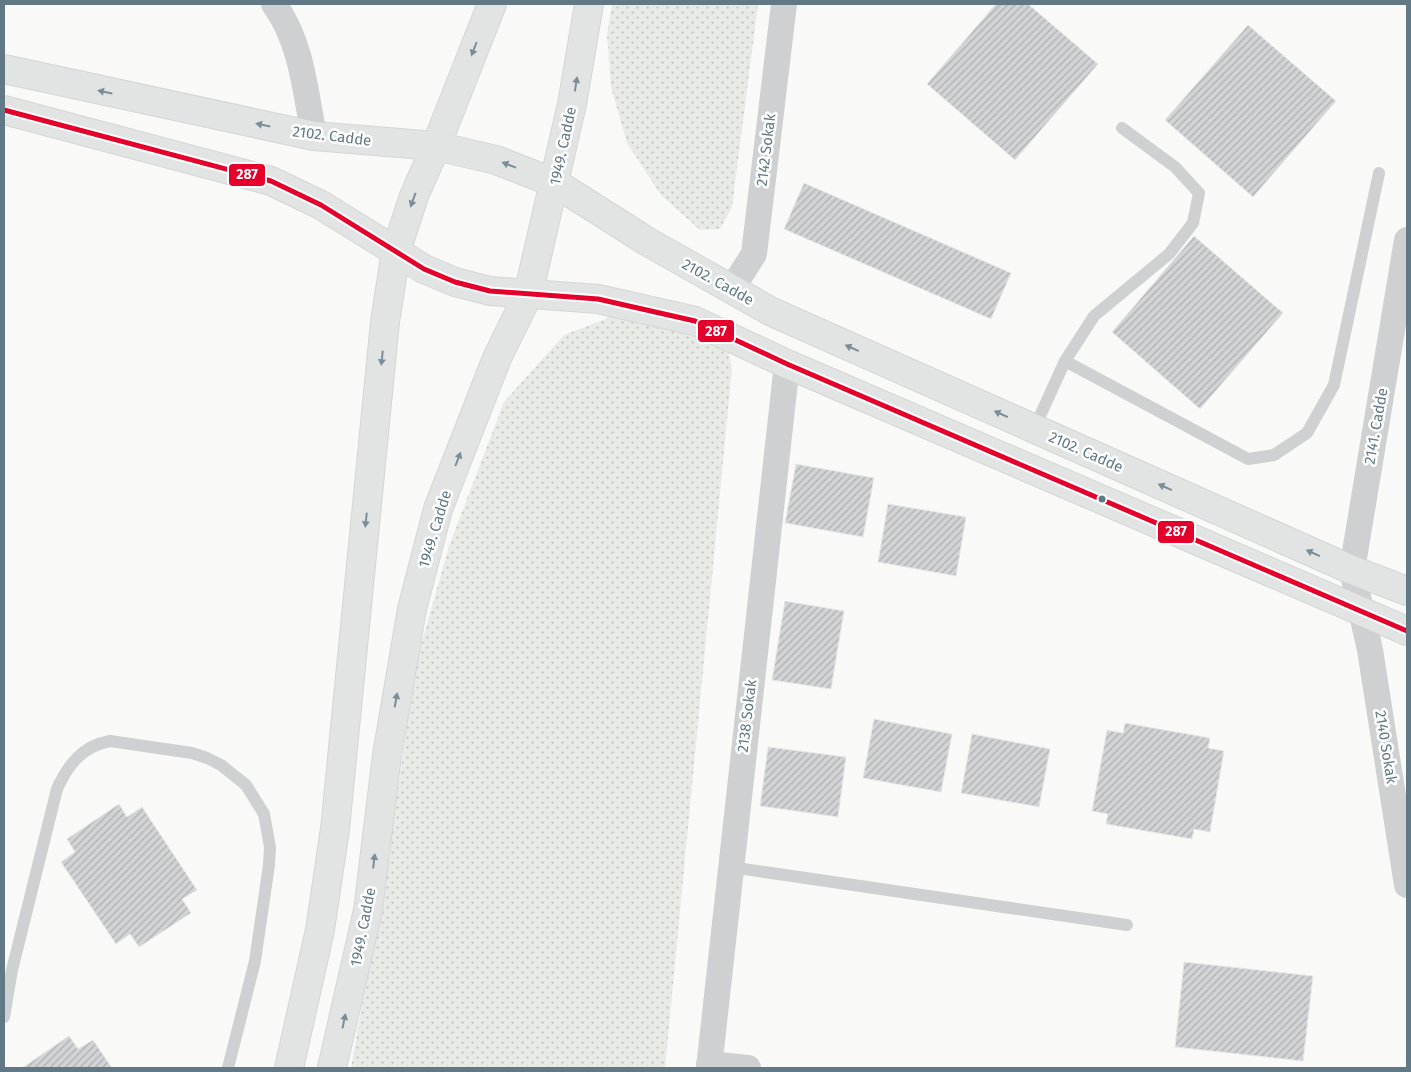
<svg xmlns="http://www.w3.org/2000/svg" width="1411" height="1072" font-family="'Fira Sans',sans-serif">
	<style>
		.park { fill: url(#park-dots) }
		.building { fill: url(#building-hatch); stroke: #e8e8e8 }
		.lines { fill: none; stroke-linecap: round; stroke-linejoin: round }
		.secondary-casing { stroke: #d4d6d6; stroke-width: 30 }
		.lane { stroke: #ced0d1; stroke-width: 12 }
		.street { stroke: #ced0d1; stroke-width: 26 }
		.secondary { stroke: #e2e3e3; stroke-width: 28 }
		.bus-1-casing { stroke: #fff; stroke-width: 9 }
		.bus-1 { stroke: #e4002b; stroke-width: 5 }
		.oneway { fill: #7b8e98 }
		.bus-dot { fill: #617985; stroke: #fff; stroke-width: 2 }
		.labels { text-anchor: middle; stroke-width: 5; stroke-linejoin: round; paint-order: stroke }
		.street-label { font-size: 15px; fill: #617985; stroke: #fff }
		.line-badge { stroke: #fff; stroke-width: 2 }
		.badge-label { font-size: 14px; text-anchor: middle; font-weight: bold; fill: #fff }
	</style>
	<defs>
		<pattern id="park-dots" width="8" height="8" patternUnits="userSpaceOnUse" patternTransform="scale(1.25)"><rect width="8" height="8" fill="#e8ebe5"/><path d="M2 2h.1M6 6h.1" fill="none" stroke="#bfc3bf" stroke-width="1.8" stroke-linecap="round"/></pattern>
		<pattern id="building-hatch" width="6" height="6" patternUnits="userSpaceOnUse" patternTransform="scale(1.25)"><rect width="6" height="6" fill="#d1d3d4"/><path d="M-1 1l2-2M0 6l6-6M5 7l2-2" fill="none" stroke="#adb0b2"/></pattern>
	</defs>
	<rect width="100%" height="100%" fill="#f9f9f8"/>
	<g class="park">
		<path d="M612 4H758L732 207 720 229 700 230 661 195 627 143 611 87 607 35Z"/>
		<path d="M613 316 683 322 725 338 732 368 665 1068H351L390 845 416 663 449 546 504 402 564 335Z"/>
	</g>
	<g class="building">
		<path d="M996 4H1028L1098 64 1015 160 927 84Z"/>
		<path d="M1248 25 1336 101 1253 197 1165 120Z"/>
		<path d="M804 183 1011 273 991 319 784 229Z"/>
		<path d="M1194 236 1283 313 1200 409 1112 332Z"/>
		<path d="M796 464 874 478 863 537 785 523Z"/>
		<path d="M888 504 966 517 956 576 878 562Z"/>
		<path d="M785 601 844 611 831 689 772 680Z"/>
		<path d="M874 719 952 734 941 792 863 778Z"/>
		<path d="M1125 723 1210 738 1208 748 1224 751 1210 832 1194 829 1192 839 1106 824 1108 814 1092 811 1107 730 1123 733Z"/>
		<path d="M972 734 1050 749 1039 807 961 793Z"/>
		<path d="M768 747 846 757 838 817 760 806Z"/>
		<path d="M119 804 127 817 142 807 197 890 182 899 191 913 139 947 130 934 116 944 61 862 75 852 67 839Z"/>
		<path d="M1184 962 1313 976 1303 1061 1175 1047Z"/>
		<path d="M69 1036 78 1049 93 1040 112 1068H22Z"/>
	</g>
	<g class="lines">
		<g class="secondary-casing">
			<g id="secondary">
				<path d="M4 69 314 136 436 146 496 160 555 183 648 242 772 312 1352 570 1407 591"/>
				<path d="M4 110 271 181 321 205 424 269 455 282 490 291 598 299 695 321 787 364 1407 631"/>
				<path d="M289 1068 320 930 335 829 385 322 396 251 414 196 436 146 492 4"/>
				<path d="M332 1068 368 910 387 755 412 609 438 509 497 358 528 295 572 104 589 4"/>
			</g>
		</g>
		<g class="lane">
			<path d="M1065 361 1248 459 1274 455 1307 433 1334 385 1379 173"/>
			<path d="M1034 429 1065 361 1094 316 1169 254 1193 223 1199 193 1175 167 1122 128"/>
			<path d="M730 867 1127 925"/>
			<path d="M4 1017 12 970 57 789C68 765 82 746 110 741L192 753 207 758 221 765 246 785 264 814 270 847 269 865 255 961 228 1068"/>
		</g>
		<g class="street">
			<path d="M274 4C302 43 305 90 314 136"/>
			<path d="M1407 240 1352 570 1370 650 1407 885"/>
			<path d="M731 290 754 254 784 4"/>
			<path d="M709 1064 748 1068"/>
			<path d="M709 1068 787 364"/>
		</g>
		<use href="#secondary" class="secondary"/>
		<g class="bus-1-casing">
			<path id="bus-1" d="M4 110 271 181 321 205 424 269 455 282 490 291 598 299 695 321 787 364 1407 631"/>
		</g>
		<use href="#bus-1" class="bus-1"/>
	</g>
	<defs><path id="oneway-solid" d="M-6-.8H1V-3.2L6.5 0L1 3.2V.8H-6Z" transform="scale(1.25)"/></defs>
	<g class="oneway">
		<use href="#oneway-solid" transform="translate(474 49) rotate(111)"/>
		<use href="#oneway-solid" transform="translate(576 84) rotate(-81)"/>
		<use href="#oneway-solid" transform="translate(105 92) rotate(-168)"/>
		<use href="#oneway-solid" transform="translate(263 125) rotate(-168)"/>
		<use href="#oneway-solid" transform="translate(509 165) rotate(-159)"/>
		<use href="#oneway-solid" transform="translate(413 200) rotate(110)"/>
		<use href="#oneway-solid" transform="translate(852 348) rotate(-156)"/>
		<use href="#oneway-solid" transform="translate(382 358) rotate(96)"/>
		<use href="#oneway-solid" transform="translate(1001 414) rotate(-156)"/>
		<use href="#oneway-solid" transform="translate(458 459) rotate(-69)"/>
		<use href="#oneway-solid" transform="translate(1165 487) rotate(-156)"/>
		<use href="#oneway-solid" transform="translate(366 520) rotate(96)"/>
		<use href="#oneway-solid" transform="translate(1313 553) rotate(-156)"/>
		<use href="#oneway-solid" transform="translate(396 700) rotate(-80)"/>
		<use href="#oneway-solid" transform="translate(374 861) rotate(-83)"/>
		<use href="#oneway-solid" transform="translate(344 1021) rotate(-78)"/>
	</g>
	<circle class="bus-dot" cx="1102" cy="499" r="4.5"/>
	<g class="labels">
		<g class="street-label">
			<text transform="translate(332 136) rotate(7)" y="5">2102. Cadde</text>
			<text transform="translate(563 146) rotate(-78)" y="5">1949. Cadde</text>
			<text transform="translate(766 150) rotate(-83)" y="5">2142 Sokak</text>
			<text transform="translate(718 282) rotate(29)" y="5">2102. Cadde</text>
			<text transform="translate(1376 426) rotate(-80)" y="5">2141. Cadde</text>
			<text transform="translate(1086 452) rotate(24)" y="5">2102. Cadde</text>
			<text transform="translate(435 529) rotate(-73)" y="5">1949. Cadde</text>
			<text transform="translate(747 716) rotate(-83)" y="5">2138 Sokak</text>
			<text transform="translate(1386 747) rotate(81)" y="5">2140 Sokak</text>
			<text transform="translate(363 927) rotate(-79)" y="5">1949. Cadde</text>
		</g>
	</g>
	<g class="line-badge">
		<rect x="228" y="163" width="38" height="24" rx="5" fill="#e4002b"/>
		<rect x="697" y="319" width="38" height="24" rx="5" fill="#e4002b"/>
		<rect x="1157" y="520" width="38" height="24" rx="5" fill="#e4002b"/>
	</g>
	<g class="badge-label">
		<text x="247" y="179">287</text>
		<text x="716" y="336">287</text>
		<text x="1176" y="536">287</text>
	</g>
	<rect width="1411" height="1072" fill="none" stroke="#617985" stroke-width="10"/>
</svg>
